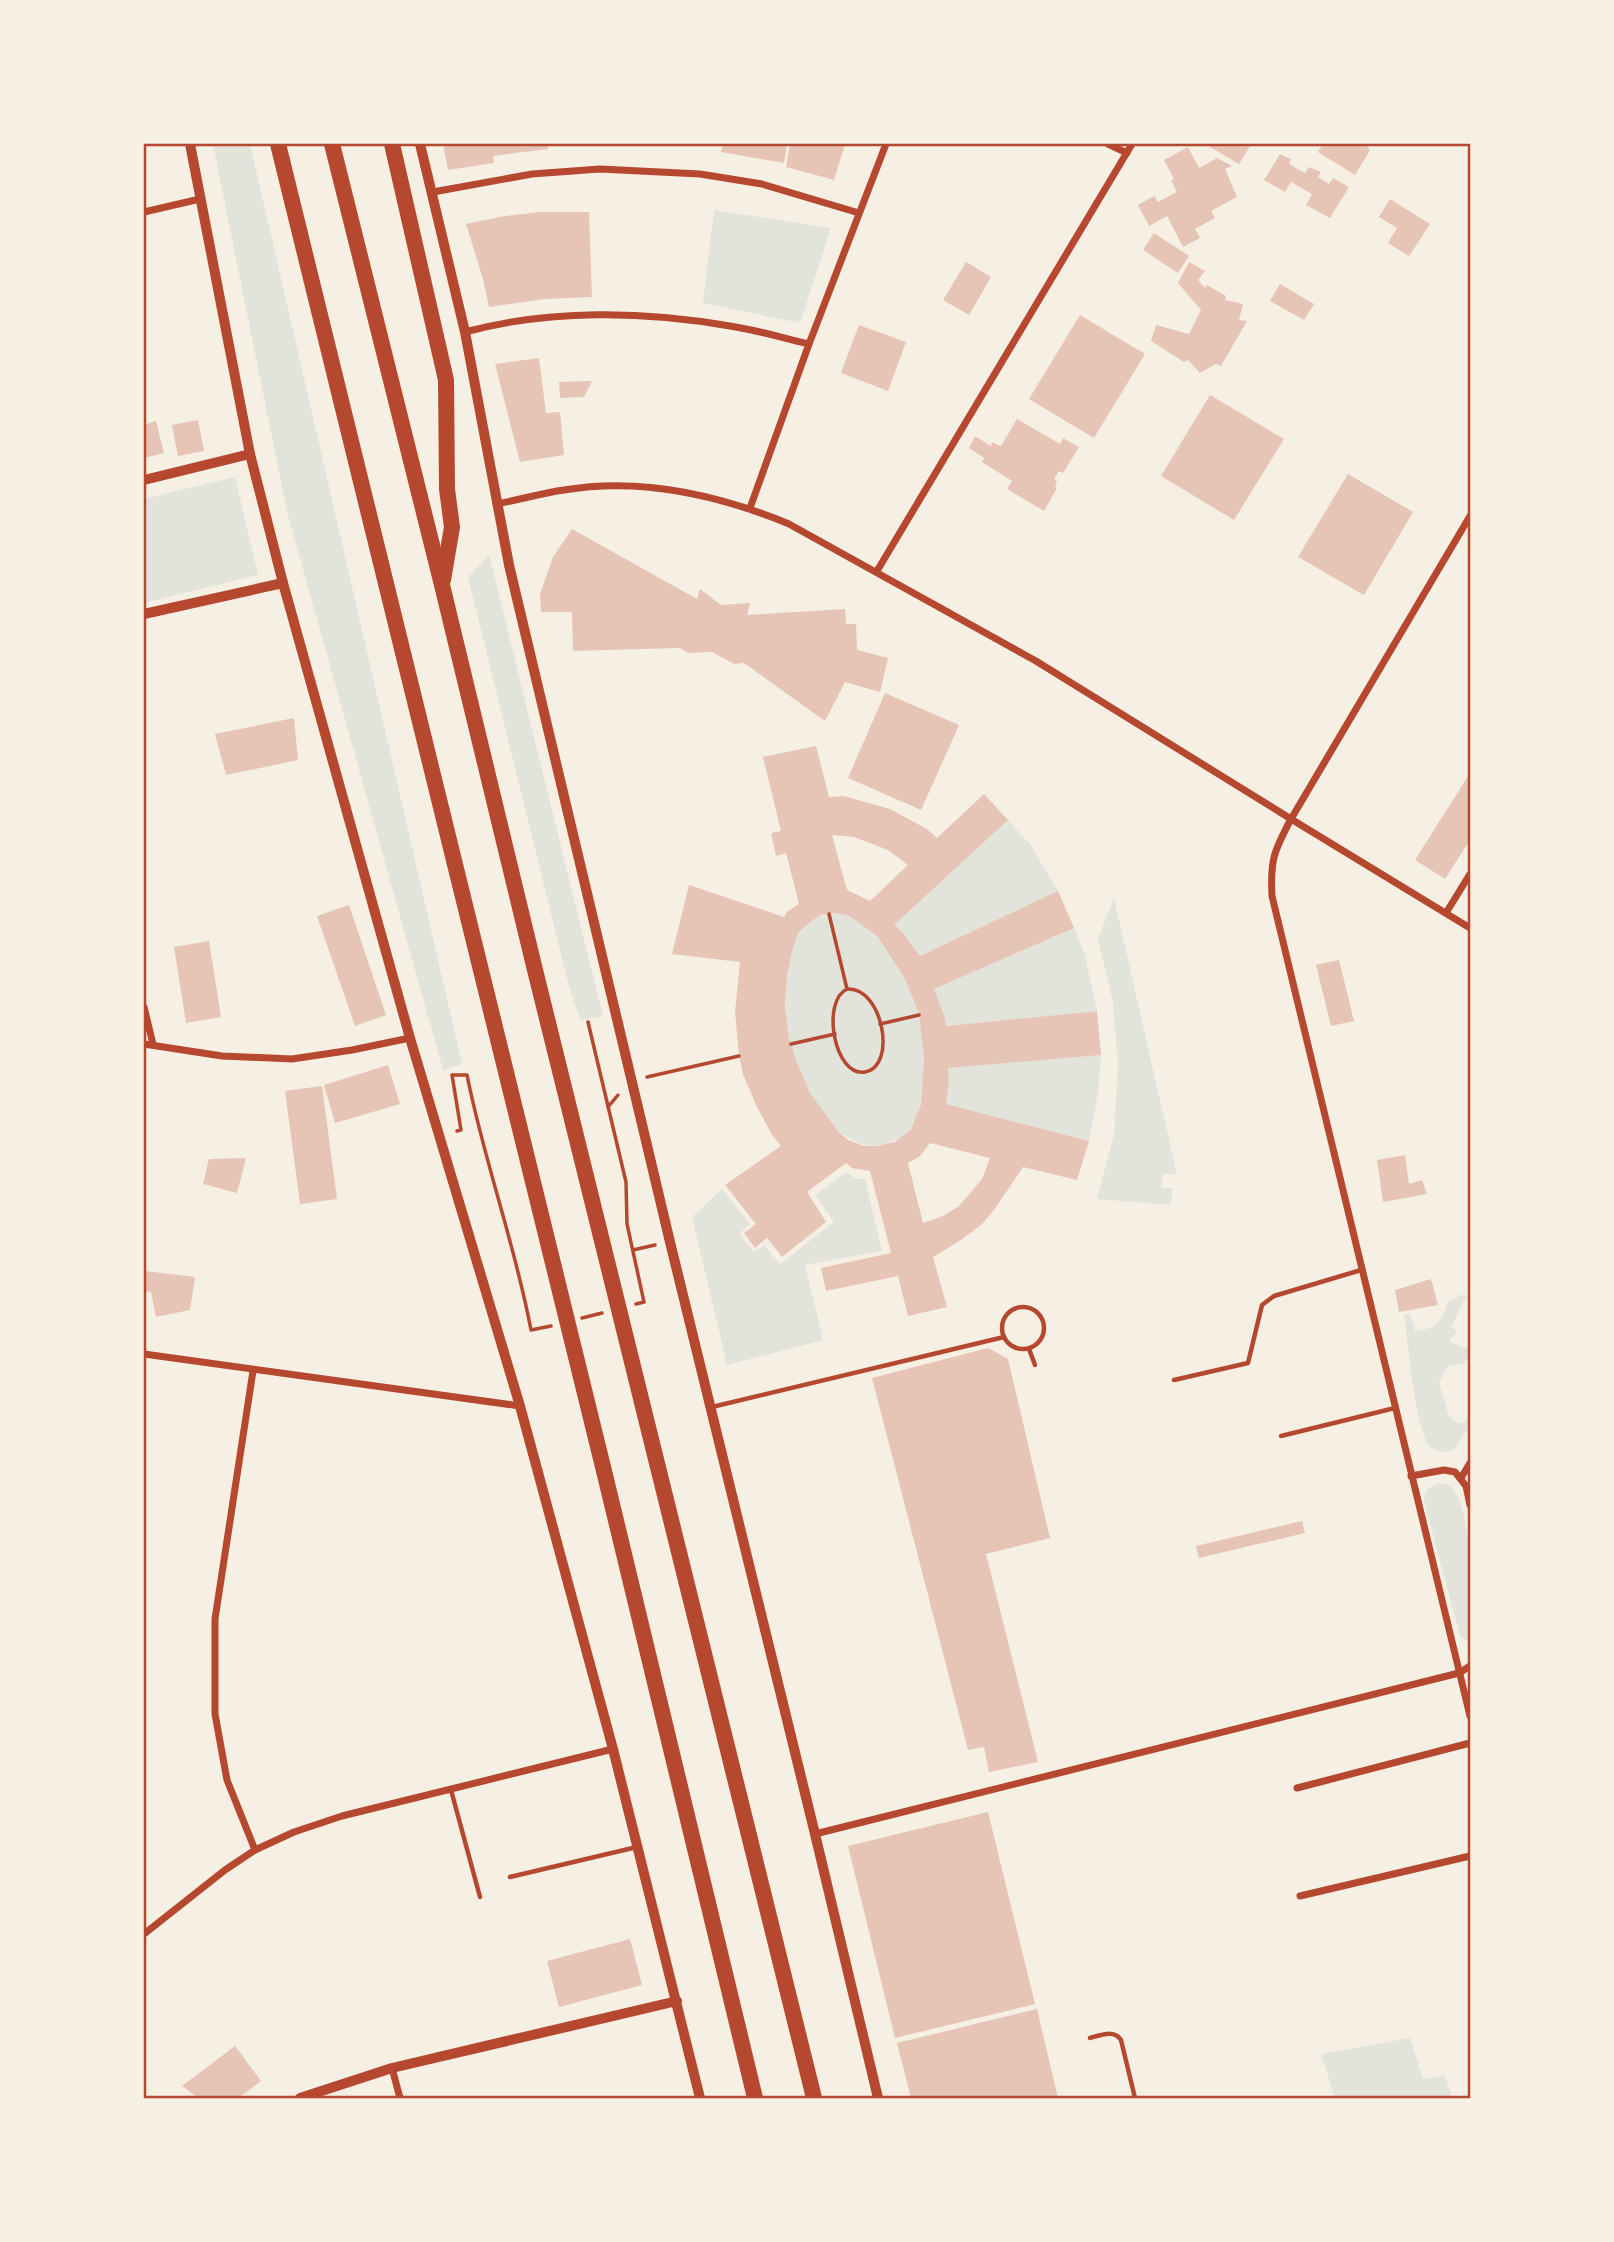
<svg xmlns="http://www.w3.org/2000/svg" width="1614" height="2242" font-family="'Roboto Condensed',sans-serif">
	<style>
		.green { fill: #e2e4dc }
		.building { fill: #e6c5b7; fill-rule: evenodd }
		.lines { fill: none; stroke-linecap: round; stroke-linejoin: round }
		.path { stroke: #b5482f; stroke-width: 3.5 }
		.service { stroke: #b5482f; stroke-width: 4.5 }
		.minor { stroke: #b5482f; stroke-width: 7 }
		.tertiary { stroke: #b5482f; stroke-width: 10 }
		.motorway { stroke: #b5482f; stroke-width: 16 }
		.neatline { fill: none; stroke: #b5482f; stroke-width: 2.5 }
	</style>
	<rect width="100%" height="100%" fill="#f6efe4"/>
	<g class="green">
		<path d="M213 144H250L462 1064 443 1070 287 512Z"/>
		<path d="M714 210 831 228 800 323 703 303Z"/>
		<path d="M235 477 258 575 144 603V499Z"/>
		<path d="M489 555 603 1016 580 1020 567 979 468 577Z"/>
		<path d="M1008 820 1030 844 1058 891 920 956 904 934 894 925Z"/>
		<path d="M1114 898 1177 1175 1163 1174 1161 1188H1173L1170 1205 1097 1199 1114 1135 1118 1065 1113 1003 1098 939Z"/>
		<path d="M834 913C839 914 845 914 850 916 882 928 911 981 919 1013 924 1034 924 1055 923 1076 922 1094 921 1111 911 1127 906 1136 895 1142 886 1144 834 1158 798 1078 789 1037 784 1011 783 957 798 933 807 921 820 915 834 913Z"/>
		<path d="M1074 928 1085 955 1097 1011 946 1026 944 1015 934 989Z"/>
		<path d="M1101 1055 1098 1094 1089 1141 946 1104 948 1068Z"/>
		<path d="M846 1172 856 1179H865L882 1251 805 1265 823 1340 727 1365 692 1217 722 1189 750 1224 739 1234 754 1252 764 1245 780 1264 834 1222 815 1195Z"/>
		<path d="M1461 1295H1467L1451 1327 1457 1330 1449 1342 1468 1348 1470 1356 1464 1363 1448 1366 1439 1382 1449 1417 1459 1424 1465 1422 1470 1416V1425L1454 1450C1446 1451 1440 1454 1433 1449 1415 1439 1408 1339 1404 1315L1410 1314 1415 1331C1435 1329 1443 1322 1447 1302Z"/>
		<path d="M1444 1483C1476 1490 1471 1615 1470 1643L1460 1636 1424 1501C1425 1488 1432 1484 1444 1483Z"/>
		<path d="M1410 2038 1423 2079 1445 2075 1452 2098H1335L1321 2054Z"/>
	</g>
	<g class="building">
		<path d="M443 144H547L548 149 493 156 494 163 448 170Z"/>
		<path d="M723 144H787L784 163 721 152Z"/>
		<path d="M790 144H845L834 180 786 167Z"/>
		<path d="M1205 144H1251L1239 164Z"/>
		<path d="M1323 144H1370L1367 148 1370 150 1355 175 1318 152Z"/>
		<path d="M1188 147 1199 168 1217 158 1232 166 1225 169 1237 197 1211 211 1215 218 1195 229 1200 238 1183 247 1167 216 1149 226 1138 205 1154 196 1158 202 1177 192 1171 180 1174 179 1164 160Z"/>
		<path d="M1280 154 1291 159 1289 164 1305 173 1309 167 1321 172 1318 177 1329 184 1333 178 1349 187 1330 218 1306 205 1312 194 1291 182 1285 192 1264 180Z"/>
		<path d="M1390 199 1430 224 1409 256 1388 243 1397 228 1379 217Z"/>
		<path d="M541 212H589L592 297 545 299 489 307 483 279 466 224 505 216Z"/>
		<path d="M1154 233 1189 256 1178 273 1143 250Z"/>
		<path d="M966 262 991 277 969 315 943 300Z"/>
		<path d="M1189 262 1205 271 1198 280 1205 288 1207 285 1226 296 1225 300 1243 304 1239 320 1247 321 1221 366 1216 364 1200 373 1188 360 1184 362 1151 341 1156 325 1189 334 1201 310 1178 283Z"/>
		<path d="M1280 284 1314 304 1304 320 1270 301Z"/>
		<path d="M1080 315 1145 354 1094 438 1029 399Z"/>
		<path d="M859 325 906 342 888 391 841 373Z"/>
		<path d="M539 358 546 413 560 412 564 455 520 462 495 364Z"/>
		<path d="M592 381 584 397 560 398 559 382Z"/>
		<path d="M1210 395 1284 439 1234 520 1161 476Z"/>
		<path d="M1017 419 1060 444 1063 438 1079 447 1063 473 1059 471 1054 479 1057 481 1055 487 1057 488 1044 511 1007 489 1012 481 982 462 984 458 969 448 975 436 991 446 992 442 1001 446Z"/>
		<path d="M198 420 204 451 178 456 172 425Z"/>
		<path d="M156 421 164 453 144 458V425Z"/>
		<path d="M1348 474 1413 512 1364 595 1298 557Z"/>
		<path d="M572 529 697 599 700 589 721 605 750 603 747 615 845 609 846 624H856L857 650 888 658 880 692 845 682 825 721 744 663 734 664 712 652 688 653 680 648 573 651 572 612H541L540 594 553 557Z"/>
		<path d="M885 693 959 725 921 810 848 778Z"/>
		<path d="M294 718 298 760 226 775 215 734Z"/>
		<path d="M816 746 829 797 844 796 890 809 927 829 937 838 984 794 1008 820 894 925 904 934 920 956 1058 891 1074 928 934 989 944 1015 946 1026 1097 1011 1101 1055 948 1068 949 1081 946 1104 1089 1141 1077 1180 1023 1167 994 1210 981 1225 961 1240 933 1257 947 1307 908 1316 898 1276 826 1291 821 1268 891 1253 870 1171 852 1168 846 1163 807 1192 826 1222 782 1257 767 1238 755 1248 744 1233 756 1224 725 1185 781 1146 771 1133 756 1105 743 1074 739 1056 735 1012 740 962 672 954 689 885 784 917 787 912 799 904 786 853 776 856 771 833 781 831 763 757ZM832 835 854 837 888 850 908 865 870 901 847 890ZM834 913 850 916 878 937 904 977 919 1013 924 1057 921 1104 911 1129 895 1142 877 1146H864L848 1140 837 1130 810 1093 796 1060 789 1038 785 1007 787 975 792 951 798 933 810 922 821 915ZM930 1143 990 1158 982 1179 959 1206 943 1216 923 1223 908 1163 920 1156Z"/>
		<path d="M1470 773V840L1445 879 1415 860Z"/>
		<path d="M349 905 386 1015 355 1026 317 916Z"/>
		<path d="M209 941 221 1017 186 1023 174 947Z"/>
		<path d="M1339 960 1354 1021 1331 1026 1316 965Z"/>
		<path d="M388 1065 400 1104 335 1123 324 1085Z"/>
		<path d="M322 1086 337 1199 300 1204 285 1091Z"/>
		<path d="M1405 1155 1409 1184 1422 1180 1427 1194 1383 1202 1377 1160Z"/>
		<path d="M246 1158 237 1193 203 1184 209 1159Z"/>
		<path d="M145 1271 195 1277 190 1310 156 1317 151 1292 144 1291Z"/>
		<path d="M1431 1279 1438 1305 1399 1312 1395 1290Z"/>
		<path d="M988 1348 1008 1359 1050 1538 986 1554 1038 1762 989 1772 984 1747 968 1750 872 1378Z"/>
		<path d="M1302 1521 1305 1533 1199 1558 1196 1546Z"/>
		<path d="M988 1812 1035 2004 895 2038 848 1846Z"/>
		<path d="M630 1939 642 1985 559 2007 547 1961Z"/>
		<path d="M1037 2009 1058 2098H911L897 2043Z"/>
		<path d="M235 2046 261 2081 238 2098H198L182 2086Z"/>
	</g>
	<g class="lines">
		<g class="path">
			<path d="M829 914 847 989"/>
			<path d="M847 989C882 986 898 1066 865 1072 834 1077 821 1001 847 989Z"/>
			<path d="M588 1022 626 1182 627 1224 644 1302 636 1304"/>
			<path d="M880 1024 919 1015"/>
			<path d="M791 1044 835 1034"/>
			<path d="M647 1077 739 1056"/>
			<path d="M608 1107 618 1095"/>
			<path d="M457 1131 461 1130 452 1075H467C484 1161 515 1244 531 1330L551 1326"/>
			<path d="M633 1250 655 1245"/>
			<path d="M582 1318 602 1313"/>
		</g>
		<g class="service">
			<circle cx="1023" cy="1328" r="21"/>
			<path d="M1029 1349 1035 1365"/>
			<path d="M1174 1380 1248 1363 1262 1305 1274 1296 1361 1270"/>
			<path d="M712 1407 1004 1337"/>
			<path d="M1281 1436 1395 1408"/>
			<path d="M451 1790 480 1897"/>
			<path d="M510 1877 637 1847"/>
			<path d="M1090 2038C1101 2035 1114 2029 1121 2040L1135 2098"/>
		</g>
		<g class="minor">
			<path d="M1108 144 1127 153"/>
			<path d="M433 192 532 174 600 169 700 174 762 184 859 213"/>
			<path d="M144 212 200 199"/>
			<path d="M465 332C550 309 644 311 730 326 757 330 783 338 809 344"/>
			<path d="M496 504C519 500 542 493 564 490 641 477 719 495 789 524L1036 661 1291 819 1470 928"/>
			<path d="M750 508 809 344 886 144"/>
			<path d="M1470 516 1291 819C1274 851 1270 860 1272 896L1470 1716"/>
			<path d="M877 571 1132 144"/>
			<path d="M1446 913 1470 874"/>
			<path d="M144 1007 153 1044"/>
			<path d="M144 1044 222 1056 292 1059 352 1050 410 1038"/>
			<path d="M144 1354 520 1406"/>
			<path d="M253 1371 215 1619V1714L227 1780 255 1850"/>
			<path d="M1411 1476 1444 1470 1455 1472 1466 1486 1470 1505"/>
			<path d="M1461 1478 1470 1463"/>
			<path d="M1297 1788 1470 1743"/>
			<path d="M815 1834 1459 1673 1470 1666"/>
			<path d="M1300 1896 1470 1856"/>
			<path d="M144 1934 225 1870 255 1850 294 1832 342 1816 613 1749"/>
			<path d="M392 2068 400 2098"/>
		</g>
		<g class="tertiary">
			<path d="M190 144 250 454 283 583 410 1038 520 1406 613 1749 700 2098"/>
			<path d="M420 144 465 332 509 565 670 1242 815 1834 878 2098"/>
			<path d="M144 480 250 454"/>
			<path d="M144 614 283 583"/>
			<path d="M300 2098 392 2068 677 2001"/>
		</g>
		<g class="motorway">
			<path d="M278 144 605 1475 755 2098"/>
			<path d="M332 144 442 585 535 970 814 2098"/>
			<path d="M392 144 446 380 447 489 452 527 443 580"/>
		</g>
	</g>
	<rect width="1614" height="2242" fill="none" stroke="#f6efe4" stroke-width="290"/>
	<rect x="145" y="145" width="1324" height="1952" class="neatline"/>
</svg>
